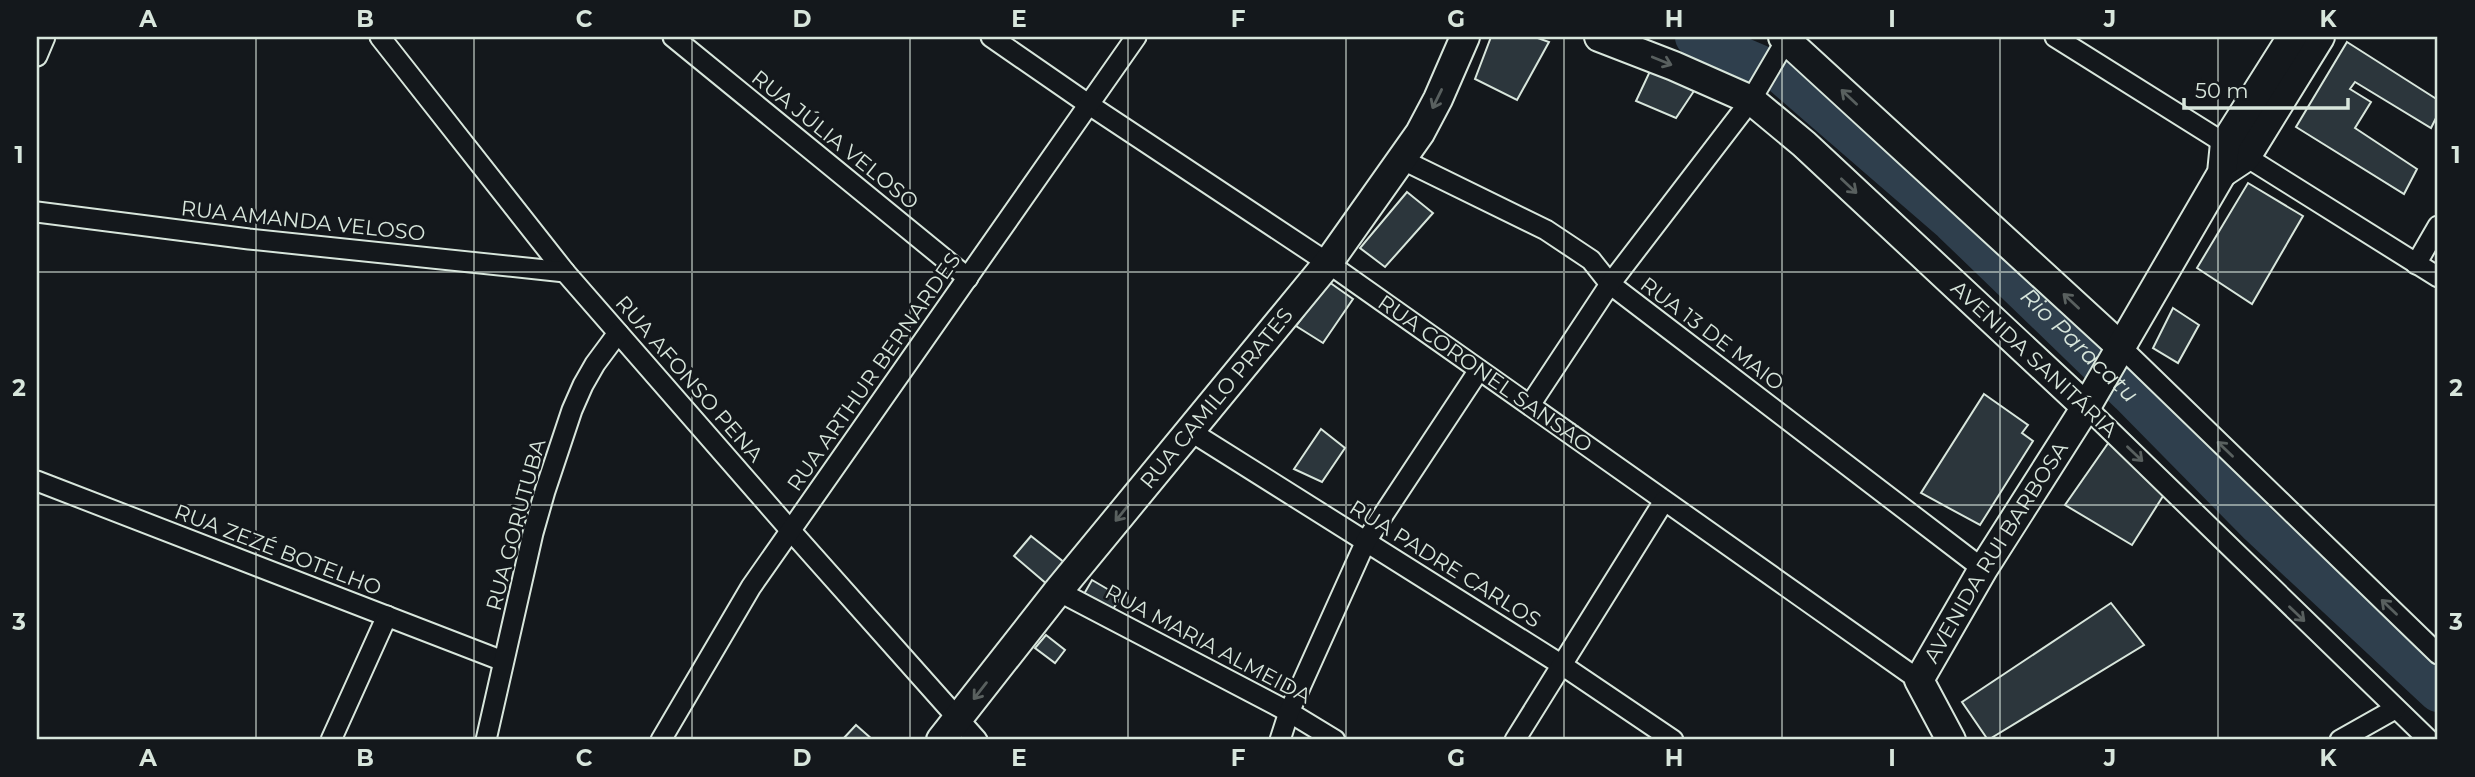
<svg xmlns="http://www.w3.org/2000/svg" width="2475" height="777" font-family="Montserrat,sans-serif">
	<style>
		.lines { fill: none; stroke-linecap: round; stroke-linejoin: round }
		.river { stroke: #2f3f4d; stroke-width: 40 }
		.building { fill: #2c363c; stroke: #d8e6dc; stroke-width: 2 }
		.street-casing { stroke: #d8e6dc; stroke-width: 23 }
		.secondary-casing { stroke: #d8e6dc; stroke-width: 32 }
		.street { stroke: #14181c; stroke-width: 19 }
		.secondary { stroke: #14181c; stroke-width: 28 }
		.oneway { stroke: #59605f }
		.grid { fill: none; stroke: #d8e6dc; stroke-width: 2; stroke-opacity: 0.55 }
		.labels { text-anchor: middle; stroke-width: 5; stroke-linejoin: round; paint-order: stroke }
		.street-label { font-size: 21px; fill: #d8e6dc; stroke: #14181c }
		.water-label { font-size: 23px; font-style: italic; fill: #d8e6dc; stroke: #14181c }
		.neatline { fill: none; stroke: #d8e6dc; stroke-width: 2.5 }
		.grid-label { font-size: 23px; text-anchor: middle; font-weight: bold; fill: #d8e6dc }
	</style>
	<rect width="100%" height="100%" fill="#14181c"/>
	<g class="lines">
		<path class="river" id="s1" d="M1695 37 1781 74 1952 222 2130 394 2259 525 2438 692"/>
	</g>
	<g class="building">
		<path d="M1491 37H1535L1549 42 1517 100 1475 79Z"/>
		<path d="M2347 42 2438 100V114L2431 128 2355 82 2350 89 2371 102 2355 128 2417 169 2404 194 2296 127Z"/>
		<path d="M1651 69 1694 91 1676 118 1636 101Z"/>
		<path d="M2248 183 2303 216 2252 304 2197 268Z"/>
		<path d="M1407 192 1433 213 1385 267 1360 248Z"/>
		<path d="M1329 282 1353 299 1323 343 1296 326Z"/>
		<path d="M2173 308 2199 325 2178 363 2153 348Z"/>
		<path d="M1984 394 2028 425 2022 433 2033 441 1980 525 1921 493Z"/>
		<path d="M1321 429 1345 448 1322 482 1294 469Z"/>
		<path d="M2111 439 2165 493 2132 545 2065 505Z"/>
		<path d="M1031 536 1065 563 1048 585 1014 556Z"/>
		<path d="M1092 580 1121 597 1113 609 1084 594Z"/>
		<path d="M2111 603 2144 645 1988 740 1962 702Z"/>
		<path d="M1046 635 1065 650 1055 663 1035 648Z"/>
		<path d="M856 725 873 740H842Z"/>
	</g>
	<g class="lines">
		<g class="street-casing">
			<g id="street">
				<path d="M380 37 565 272 791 531 977 740"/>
				<path d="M673 37 968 278"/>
				<path id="s2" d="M991 37 1088 104 1328 263 1919 680"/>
				<path d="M2055 37 2438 277"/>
				<path d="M37 56 45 37"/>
				<path d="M1401 159 1546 230 1591 260 1610 284 1983 569"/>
				<path d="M37 212 249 239 565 272"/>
				<path d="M2416 264 2438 226"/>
				<path d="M2121 347 2438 654"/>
				<path d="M1530 405 1610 284 1751 100 1788 37"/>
				<path d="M2086 407 2429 740"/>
				<path d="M1190 431 1562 665 1673 740"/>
				<path d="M37 481 503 661"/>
				<path d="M1058 591 1289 712 1335 740"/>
				<path d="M331 740 387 616"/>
				<path d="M486 740 533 533 545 491 572 410 583 385 595 364 618 333"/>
				<path d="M661 740 751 587 1136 37"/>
				<path d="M1280 740 1289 712 1366 541 1479 370"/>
				<path d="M1515 740 1664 501"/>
				<path d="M2340 740 2395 709"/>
			</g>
		</g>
		<g class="secondary-casing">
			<g id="secondary">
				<path d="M1599 37 1674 66 1751 100 1804 144 2086 407"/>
				<path d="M1783 37 2121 347"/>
				<path d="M2222 173 2246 157 2320 37"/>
				<path id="s3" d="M941 740 1058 591 1328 263 1420 133 1438 99 1465 37"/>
				<path id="s4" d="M1951 740 1919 680 1983 569 2086 407 2222 173 2225 143 2292 37"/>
			</g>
		</g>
		<use href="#street" class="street"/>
		<use href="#secondary" class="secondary"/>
	</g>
	<defs><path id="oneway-shaft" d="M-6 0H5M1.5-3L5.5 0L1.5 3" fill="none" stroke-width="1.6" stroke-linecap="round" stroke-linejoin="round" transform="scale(1.75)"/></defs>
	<g class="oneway">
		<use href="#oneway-shaft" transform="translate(1662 61) rotate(22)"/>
		<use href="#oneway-shaft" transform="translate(1849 97) rotate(-137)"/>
		<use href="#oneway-shaft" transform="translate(1437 99) rotate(116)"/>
		<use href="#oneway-shaft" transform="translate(1849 186) rotate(43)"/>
		<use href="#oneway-shaft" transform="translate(2071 301) rotate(-137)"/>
		<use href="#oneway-shaft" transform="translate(2225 449) rotate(-136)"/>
		<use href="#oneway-shaft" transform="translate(2135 454) rotate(44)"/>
		<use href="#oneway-shaft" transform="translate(1122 513) rotate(129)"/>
		<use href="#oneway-shaft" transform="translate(2389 607) rotate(-136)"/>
		<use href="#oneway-shaft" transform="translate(2297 614) rotate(44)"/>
		<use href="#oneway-shaft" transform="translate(980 691) rotate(128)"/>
	</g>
	<path class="grid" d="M256 37V740M474 37V740M692 37V740M910 37V740M1128 37V740M1346 37V740M1564 37V740M1782 37V740M2000 37V740M2218 37V740M37 272H2438M37 505H2438"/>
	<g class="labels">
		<g class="street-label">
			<text transform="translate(835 140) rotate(39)" y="7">RUA JÚLIA VELOSO</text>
			<text transform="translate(303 221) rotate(6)" y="7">RUA AMANDA VELOSO</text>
			<text transform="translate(1712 334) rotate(37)" y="7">RUA 13 DE MAIO</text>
			<text transform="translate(2034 359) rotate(43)" y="7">AVENIDA SANITÁRIA</text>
			<text transform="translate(874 372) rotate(-55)" y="7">RUA ARTHUR BERNARDES</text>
			<text dy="7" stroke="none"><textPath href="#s2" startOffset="598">RUA CORONEL SANSÃO</textPath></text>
			<text transform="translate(689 379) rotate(49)" y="7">RUA AFONSO PENA</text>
			<text dy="7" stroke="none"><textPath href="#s3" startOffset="439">RUA CAMILO PRATES</textPath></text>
			<text transform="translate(516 525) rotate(-75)" y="7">RUA GORUTUBA</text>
			<text transform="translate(278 550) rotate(21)" y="7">RUA ZEZÉ BOTELHO</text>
			<text dy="7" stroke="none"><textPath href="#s4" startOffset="217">AVENIDA RUI BARBOSA</textPath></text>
			<text transform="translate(1445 564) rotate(32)" y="7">RUA PADRE CARLOS</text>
			<text transform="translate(1208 644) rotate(28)" y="7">RUA MARIA ALMEIDA</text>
		</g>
		<g class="water-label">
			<text dy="8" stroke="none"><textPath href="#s1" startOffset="497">Rio Paracatu</textPath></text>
		</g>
	</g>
	<rect width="2475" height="777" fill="none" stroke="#14181c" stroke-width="77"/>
	<path d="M2184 98v10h164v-10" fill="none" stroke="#d8e6dc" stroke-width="3.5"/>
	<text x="2195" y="98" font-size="21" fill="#d8e6dc" stroke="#14181c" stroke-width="5" paint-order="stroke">50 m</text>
	<rect x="38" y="38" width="2398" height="700" class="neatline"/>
	<g class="grid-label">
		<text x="148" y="27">A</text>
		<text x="365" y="27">B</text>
		<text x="584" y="27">C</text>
		<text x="802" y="27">D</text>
		<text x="1019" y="27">E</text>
		<text x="1238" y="27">F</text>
		<text x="1456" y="27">G</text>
		<text x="1674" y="27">H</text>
		<text x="1892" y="27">I</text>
		<text x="2110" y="27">J</text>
		<text x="2328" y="27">K</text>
		<text x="19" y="163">1</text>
		<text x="2456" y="163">1</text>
		<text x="19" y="396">2</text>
		<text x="2456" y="396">2</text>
		<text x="19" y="630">3</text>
		<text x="2456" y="630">3</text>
		<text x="148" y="766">A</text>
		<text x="365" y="766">B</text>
		<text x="584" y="766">C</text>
		<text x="802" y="766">D</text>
		<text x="1019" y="766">E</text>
		<text x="1238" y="766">F</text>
		<text x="1456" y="766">G</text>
		<text x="1674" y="766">H</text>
		<text x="1892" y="766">I</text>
		<text x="2110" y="766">J</text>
		<text x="2328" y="766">K</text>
	</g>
</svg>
